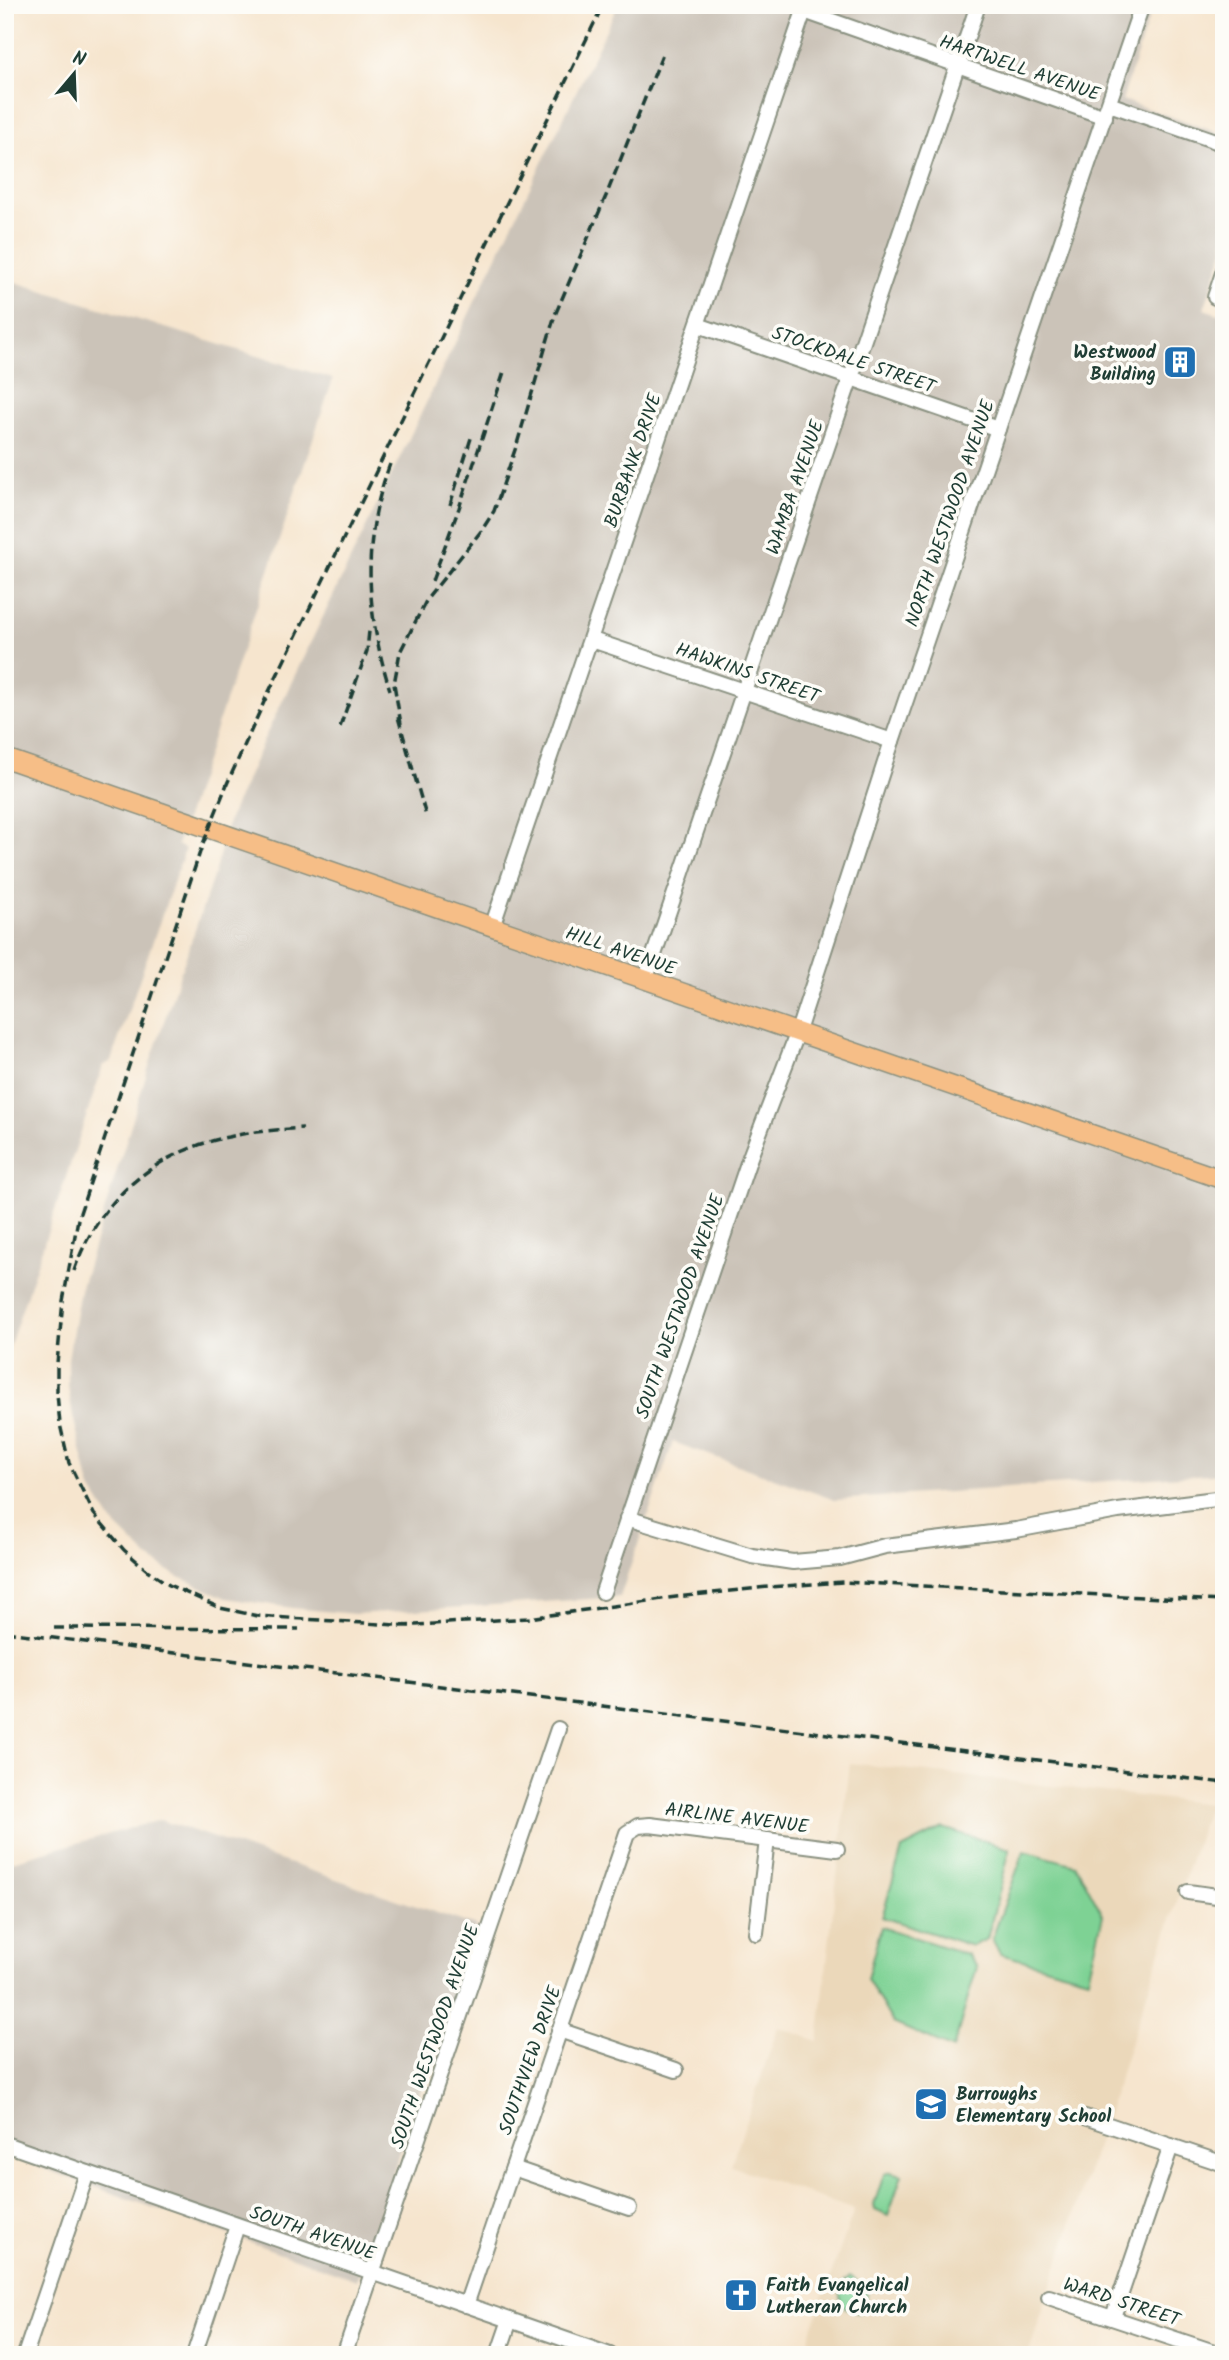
<svg xmlns="http://www.w3.org/2000/svg" width="1229" height="2360" font-family="Kalam,sans-serif">
	<style>
		.built { fill: #ebd8ba }
		.industrial { fill: #cbc3b8 }
		.green { fill: #7ed294; stroke: #4e8864; stroke-width: 2 }
		.lines { fill: none; stroke-linecap: round; stroke-linejoin: round }
		.minor-casing { stroke: #8a9181; stroke-width: 18 }
		.major-casing { stroke: #8a9181; stroke-width: 21 }
		.minor { stroke: #fff; stroke-width: 14 }
		.major { stroke: #f6be87; stroke-width: 18 }
		.rail { stroke: #1f3d34; stroke-width: 3.5; stroke-dasharray: 10 5; stroke-linecap: butt }
		.labels { text-anchor: middle; stroke-width: 7; stroke-linejoin: round; paint-order: stroke }
		.street-label { font-size: 19px; fill: #1f3d34; stroke: #fdfcf7 }
		.poi-label { font-size: 19px; font-weight: bold; fill: #1f3d34; stroke: #fdfcf7; text-anchor: start }
	</style>
	<rect width="100%" height="100%" fill="#fdfcf7"/>
	<filter id="ink" filterUnits="userSpaceOnUse"><feTurbulence type="fractalNoise" baseFrequency=".0143" numOctaves="2"/><feDisplacementMap in="SourceGraphic" scale="14" xChannelSelector="R" yChannelSelector="G"/><feConvolveMatrix kernelMatrix="1 2 1 2 8 2 1 2 1" color-interpolation-filters="sRGB"/></filter>
	<filter id="wash" filterUnits="userSpaceOnUse"><feTurbulence type="fractalNoise" baseFrequency=".00686" numOctaves="4" result="noise"/><feDisplacementMap in="SourceGraphic" scale="28" xChannelSelector="R" yChannelSelector="G"/><feGaussianBlur stdDeviation="1.57" result="paint"/><feColorMatrix in="noise" values="0 0 0 0 0 0 0 0 0 0 0 0 0 0 0 0 0 1.4 0 .05"/><feComposite in="paint" operator="in"/></filter>
	<g filter="url(#wash)">
		<rect width="100%" height="100%" fill="#f6e5ce"/>
		<path class="built" d="M850 1763 1209 1804 1028 2355H803L854 2210 731 2166 778 2027 818 2041Z"/>
		<g class="industrial">
			<path d="M618 5H1153L1122 100 1224 135V250L1204 309 1224 316V1473L835 1500 673 1442 620 1597 355 1614 292 1608 226 1598 177 1576 149 1558 112 1522 90 1487 73 1416 68 1386V1359L80 1290 151 1060 215 871 229 819 267 733Z"/>
			<path d="M5 279 333 379 177 845 185 849 111 1061 103 1066 5 1360Z"/>
			<path d="M160 1820 476 1926 357 2280 8 2156 5 2161V1863Z"/>
		</g>
		<g class="green">
			<path d="M943 1828 1010 1849 987 1939 972 1946 882 1917 902 1849Z"/>
			<path d="M1024 1851 1076 1865 1103 1915 1088 1978 1000 1954 992 1939Z"/>
			<path d="M881 1927 967 1954 977 1967 953 2049 893 2023 867 1979Z"/>
			<path d="M891 2172 902 2175 888 2216 875 2210 874 2205 884 2174Z"/>
			<path d="M850 2276 861 2285 867 2294 863 2310 857 2313 840 2304V2286Z"/>
		</g>
	</g>
	<g filter="url(#ink)">
		<g class="lines">
			<g class="minor-casing">
				<g id="minor">
					<path d="M804 11 1105 117"/>
					<path d="M1109 104 1224 144"/>
					<path d="M1215 297 1224 270"/>
					<path d="M698 325 998 429"/>
					<path d="M592 640 892 741"/>
					<path d="M492 927 806 5"/>
					<path d="M645 981 978 5"/>
					<path d="M627 1518 752 1556 793 1562 840 1558 885 1546 1016 1530 1118 1511 1224 1498"/>
					<path d="M603 1592 750 1157 797 1034 892 741 1142 5"/>
					<path d="M1188 1892 1224 1897"/>
					<path d="M756 1933 767 1840"/>
					<path d="M559 2030 676 2070"/>
					<path d="M1085 2117 1224 2164"/>
					<path d="M5 2144 610 2355"/>
					<path d="M513 2168 629 2208"/>
					<path d="M1049 2297 1223 2355"/>
					<path d="M466 2305 627 1833 638 1826 650 1825 837 1849"/>
					<path d="M1113 2317 1171 2146"/>
					<path d="M25 2355 87 2173"/>
					<path d="M194 2355 237 2226"/>
					<path d="M344 2355 558 1729"/>
					<path d="M498 2355 510 2320"/>
				</g>
			</g>
			<g class="major-casing">
				<path id="major" d="M5 758 1224 1180"/>
			</g>
			<use href="#minor" class="minor"/>
			<use href="#major" class="major"/>
			<g class="rail">
				<path d="M390 464C361 541 366 612 390 690"/>
				<path d="M450 505 472 435"/>
				<path d="M432 581 459 508 505 369"/>
				<path d="M398 717 426 816"/>
				<path d="M401 724 394 684 400 652 427 599 482 530 494 511 517 444 555 315 606 196 663 53"/>
				<path d="M340 727 367 651 369 631"/>
				<path d="M74 1271C98 1200 155 1152 228 1137 253 1131 278 1130 303 1128"/>
				<path d="M400 1626 529 1618 676 1597 768 1587 844 1582 1224 1601"/>
				<path d="M410 1626 258 1616 220 1608 169 1585 147 1570 124 1550 94 1514 69 1463 60 1424 57 1394V1363L63 1301 78 1219 201 849 227 784 264 702 603 5"/>
				<path d="M54 1628 299 1629"/>
				<path d="M5 1632 1224 1783"/>
			</g>
		</g>
	</g>
	<defs>
		<g id="building-square" transform="scale(1.75)"><rect x="-9" y="-9" width="18" height="18" rx="4" fill="#1f6fb2" stroke="#fdfcf7"/><path d="M-4-6H4V6H1V3H-1V6H-4ZM-2.5-4.3h1.7v1.8h-1.7ZM.8-4.3h1.7v1.8H.8ZM-2.5-1h1.7V.8h-1.7ZM.8-1h1.7V.8H.8Z" fill="#fff"/></g>
		<g id="school-square" transform="scale(1.75)"><rect x="-9" y="-9" width="18" height="18" rx="4" fill="#1f6fb2" stroke="#fdfcf7"/><path d="M0-5L7-2L0 1L-7-2ZM-4 1L0 2.5L4 1V4Q0 6-4 4Z" fill="#fff"/></g>
		<g id="church-square" transform="scale(1.75)"><rect x="-9" y="-9" width="18" height="18" rx="4" fill="#1f6fb2" stroke="#fdfcf7"/><path d="M-1.2-6h2.4v3.5h3.3v2.4h-3.3V6h-2.4V-.1h-3.3v-2.4h3.3Z" fill="#fff"/></g>
	</defs>
	<g fill-rule="evenodd">
		<use href="#building-square" x="1180" y="362"/>
		<use href="#school-square" x="931" y="2104"/>
		<use href="#church-square" x="741" y="2295"/>
	</g>
	<g class="labels">
		<g class="street-label">
			<text transform="translate(1020 67) rotate(19)" y="7">HARTWELL AVENUE</text>
			<text transform="translate(854 359) rotate(19)" y="7">STOCKDALE STREET</text>
			<text transform="translate(632 460) rotate(-71)" y="7">BURBANK DRIVE</text>
			<text transform="translate(794 487) rotate(-71)" y="7">WAMBA AVENUE</text>
			<text transform="translate(949 513) rotate(-71)" y="7">NORTH WESTWOOD AVENUE</text>
			<text transform="translate(748 672) rotate(19)" y="7">HAWKINS STREET</text>
			<text transform="translate(621 950) rotate(19)" y="7">HILL AVENUE</text>
			<text transform="translate(679 1306) rotate(-71)" y="7">SOUTH WESTWOOD AVENUE</text>
			<text transform="translate(737 1817) rotate(7)" y="7">AIRLINE AVENUE</text>
			<text transform="translate(434 2036) rotate(-71)" y="7">SOUTH WESTWOOD AVENUE</text>
			<text transform="translate(529 2060) rotate(-71)" y="7">SOUTHVIEW DRIVE</text>
			<text transform="translate(313 2232) rotate(19)" y="7">SOUTH AVENUE</text>
			<text transform="translate(1122 2301) rotate(18)" y="7">WARD STREET</text>
		</g>
		<g class="poi-label">
			<text x="1156" y="358" text-anchor="end">Westwood<tspan x="1156" dy="22">Building</tspan></text>
			<text x="956" y="2100">Burroughs<tspan x="956" dy="22">Elementary School</tspan></text>
			<text x="766" y="2291">Faith Evangelical<tspan x="766" dy="22">Lutheran Church</tspan></text>
		</g>
	</g>
	<rect width="1229" height="2360" fill="none" stroke="#fdfcf7" stroke-width="28"/>
	<g transform="translate(74 74) rotate(19)" stroke="#fdfcf7" stroke-width="5" paint-order="stroke">
	<path d="M0-5L12 26L0 18L-12 26Z" fill="#1f3d34"/>
	<text y="-10" font-size="19" font-weight="bold" text-anchor="middle" fill="#1f3d34">N</text>
	</g>
</svg>
